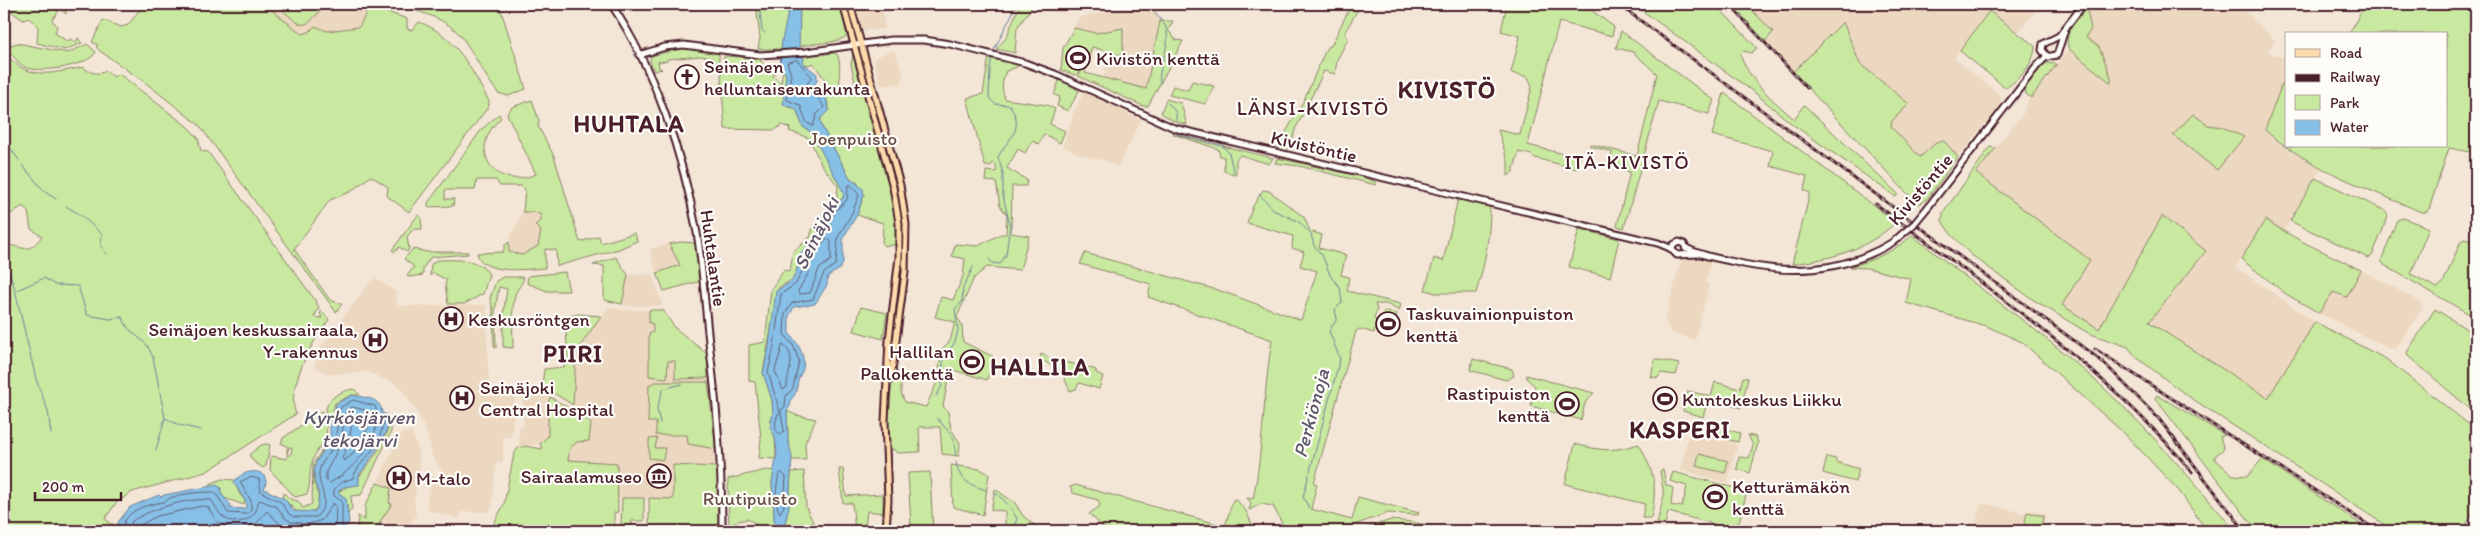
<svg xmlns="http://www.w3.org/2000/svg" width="2480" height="535" font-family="Itim,sans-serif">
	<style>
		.built { fill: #ecd7c0 }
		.green { fill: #c9e8a0; stroke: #8a8466 }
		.water { fill: #87c0e6; stroke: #6f809b }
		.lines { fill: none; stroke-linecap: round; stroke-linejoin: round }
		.shore { stroke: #625f76; stroke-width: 1 }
		.stream { stroke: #6f809b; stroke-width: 1 }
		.secondary-casing { stroke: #4a1f2b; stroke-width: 9 }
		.primary-casing { stroke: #4a1f2b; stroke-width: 9 }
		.secondary { stroke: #fdfcf7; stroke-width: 5 }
		.primary { stroke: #fedbac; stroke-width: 5 }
		.rail-casing { stroke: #4a1f2b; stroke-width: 3 }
		.rail { stroke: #fdfcf7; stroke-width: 1; stroke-dasharray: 4; stroke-linecap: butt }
		.secondary-bridge-casing { stroke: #4a1f2b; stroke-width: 9; stroke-linecap: butt }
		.secondary-bridge { stroke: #fdfcf7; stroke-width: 5 }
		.labels { text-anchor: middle; stroke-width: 4.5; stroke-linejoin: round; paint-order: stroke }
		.poi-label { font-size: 19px; fill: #4a1f2b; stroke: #fdfcf7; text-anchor: start }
		.park-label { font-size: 19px; fill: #6a5148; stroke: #fdfcf7 }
		.street-label { font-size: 19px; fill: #4a1f2b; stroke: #fdfcf7 }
		.neighbourhood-label { font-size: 20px; letter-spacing: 1px; fill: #4a1f2b; stroke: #fdfcf7 }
		.water-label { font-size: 20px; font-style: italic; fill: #5f576c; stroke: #fdfcf7 }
		.district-label { font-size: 24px; font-weight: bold; letter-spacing: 1px; fill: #4a1f2b; stroke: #fdfcf7 }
	</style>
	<rect width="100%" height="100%" fill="#f3e6d7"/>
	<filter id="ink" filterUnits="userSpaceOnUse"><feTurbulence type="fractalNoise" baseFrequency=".02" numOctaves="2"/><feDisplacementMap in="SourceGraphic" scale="10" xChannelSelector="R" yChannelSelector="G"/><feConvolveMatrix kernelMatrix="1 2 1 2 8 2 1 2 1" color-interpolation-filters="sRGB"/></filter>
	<g filter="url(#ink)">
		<g class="built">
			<path d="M264 4H366L370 6 359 27 327 31 319 27 302 34Z"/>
			<path d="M855 4H882L885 29 863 31Z"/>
			<path d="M1731 4H2041L2018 32 1989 11 1954 58 2001 96 2000 106 1958 157 1944 141 1936 143 1920 157 1891 127 1892 121 1865 70 1860 64 1843 22 1793 72Z"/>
			<path d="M2088 4H2238L2275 40 2268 52 2286 59V73L2265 130 2284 147 2321 169 2283 232 2265 221 2235 267 2315 322 2268 399 2149 322 2206 251 2179 228 2162 216 2099 330 2062 305 1976 172 2023 114 2026 104 2069 49 2111 83 2099 47 2086 37 2091 29 2086 6Z"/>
			<path d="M1130 7 1155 8 1160 21 1146 89 1103 78 1109 54 1120 55 1096 33 1074 28 1075 23 1081 17Z"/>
			<path d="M889 51H894L903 71 902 83 881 86 874 59Z"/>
			<path d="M1084 92 1141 120 1118 167 1102 159 1101 160 1079 154 1063 146 1074 111Z"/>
			<path d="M523 212H535L541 215V231L538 246 522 255 509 253 510 237Z"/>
			<path d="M669 244 680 265 657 273 649 249Z"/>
			<path d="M1686 257 1711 260 1705 283 1709 284 1695 340 1672 333 1665 321 1680 263Z"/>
			<path d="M2361 270 2417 300 2421 304 2422 309 2396 348 2390 349 2319 313 2333 292 2342 297H2347Z"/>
			<path d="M652 274 663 306H624L622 304 628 275Z"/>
			<path d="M376 278 396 292 397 306 486 305 489 396H515L511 437H503V462H496L492 507 489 512H461L460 519 431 511 427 508 430 477H446L432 456 428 436 418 414 404 392 394 383 367 372 329 374 314 367 319 350 370 282Z"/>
			<path d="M608 307 625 310H663L675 328 707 354 716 467 673 465V499L618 498 617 463 568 460 570 448 577 442 589 441 591 424 587 414 573 405 576 352Z"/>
			<path d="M527 383 550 397 548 404 550 427 548 436 540 444 519 446V428L524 425 522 394H525V385Z"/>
			<path d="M1690 430 1735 441 1734 445 1737 446 1728 483 1680 470Z"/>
			<path d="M411 431 418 450 420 468 414 500 416 516 405 531H385L368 522 366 509 399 435Z"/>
			<path d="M1981 503 2019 512 2024 513 2030 510 2046 514 2042 531H1974Z"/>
		</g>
		<g class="green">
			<path d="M4 4H66V14L60 9 52 20 57 26 55 33 68 42 70 39 76 42 78 38 82 43 65 50 37 43 38 27 29 18 23 20 8 9 4 14Z"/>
			<path d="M144 4H208L215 8 218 4H264L302 34 309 32 315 26 327 31 359 27 370 6 407 19V29L412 30 419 22C456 35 471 69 489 101V106L409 212 387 196 388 187 371 176 350 192 330 200 294 249 330 300 342 304 336 312 199 125 147 84 100 51 96 47 98 45 92 42 103 20 121 27 128 25Z"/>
			<path d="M275 4H326C300 35 304 27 275 4Z"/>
			<path d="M391 4H499L526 89 508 96 498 93C485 77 476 57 464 40 448 17 417 11 391 4Z"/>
			<path d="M756 4H790L781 49H758L760 38Z"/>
			<path d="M800 4H840L847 36C835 45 813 42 798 47Z"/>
			<path d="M1020 4H1034L1017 28 1015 53 996 49 1006 38Z"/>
			<path d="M1355 4H1361L1345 32 1348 39 1337 60 1335 74 1324 71 1295 130 1290 149 1278 146 1303 102 1327 47 1331 46 1350 7Z"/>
			<path d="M1507 4H1583L1614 27 1612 36 1559 22 1528 145 1580 158 1577 169 1535 158 1532 155 1519 152 1513 172 1508 176V162L1498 130 1520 135 1532 86 1528 77 1511 73 1520 36 1501 31Z"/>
			<path d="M1638 4H1715L1757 48 1751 53 1744 51 1740 55C1751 83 1773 100 1794 119L1804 105 1898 194 1896 197 1792 124 1755 93 1640 9Z"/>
			<path d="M1731 4H1746L1773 32 1765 42Z"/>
			<path d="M2365 4H2476V153L2449 148 2429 209 2426 212H2421C2367 188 2309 169 2265 130L2286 73V146H2446V34H2349Z"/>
			<path d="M2086 6 2091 29 2086 37 2099 47 2111 77V83L2069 49C2062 34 2078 18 2086 6Z"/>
			<path d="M1989 11 2035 46C2035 62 2020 79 2006 88L1960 51Z"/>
			<path d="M1160 21H1173L1168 30 1176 40 1183 41 1148 106H1143L1078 76 1081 72 1075 75 1061 70 1063 48 1074 28 1096 33 1123 28V53L1120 55 1092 47 1085 73 1146 89Z"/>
			<path d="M1843 22 1860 64 1909 104 1892 121 1891 127 1920 157 1936 143 1944 141 1958 157 1927 199 1918 205 1793 72Z"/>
			<path d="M1621 31 1714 100 1709 114 1659 101 1624 228 1617 226 1630 172 1609 166 1612 152 1590 146V144L1637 156 1657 74 1633 52 1616 48Z"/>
			<path d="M17 43 68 53 87 44 96 52C89 66 42 73 27 68 19 65 13 56 8 49L11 45Z"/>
			<path d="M682 48 719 51V61L712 65 714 63 713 58 700 56 668 59 667 61 658 62 659 68 662 69 654 71 650 61 651 56Z"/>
			<path d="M4 52C27 81 49 74 83 67 89 73 98 75 106 71L114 77 118 73 188 127 198 138 201 151 208 152 315 300 319 308 314 317 322 318 320 313 322 311 329 320C313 339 285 390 296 414L206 472 132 492 116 503 105 519 115 526 114 531H4V245C24 245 26 257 42 236L31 229 28 212 23 206 4 218Z"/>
			<path d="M836 53C843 62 837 75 841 86L848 88 855 83 851 64 853 55 856 57 858 72 862 80C873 123 901 202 895 245L884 246 882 244 883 223 857 215 864 195 857 182 850 178 820 123 822 116 829 110C829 101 823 93 815 90L823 87 827 82 813 63 808 65 803 63 804 58 802 56Z"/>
			<path d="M724 56 759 58 764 65 757 74 764 66 775 74 773 76 781 83 783 69 786 74 787 107 796 108 803 127 811 132 844 192 843 198 832 207 821 223 816 238 799 255C798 271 795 280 779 287L763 372 772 400 773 413 770 422 775 437 776 459 759 458 761 438 755 382 749 381V345L765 342 771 289 784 270 790 271 793 252 810 237 814 225 828 208 827 207 837 200 838 186 821 164 809 138 789 131 790 128 782 125 775 130 725 129 721 77Z"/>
			<path d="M989 56 1018 63 1017 67 1006 71C1002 81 1001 88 1005 99L1047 105 1055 109 1050 124 1065 131 1060 143 1044 134 1039 144 1032 141 1025 153 1018 149 1007 168 1027 180 1026 186H1012L1011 233 1029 236 1020 270 987 267 974 278 957 317 962 325 963 342 994 357 987 380 950 369 943 406 948 412 951 429 960 443 959 456 942 454 940 427H919L920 452 897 453 893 449H889L888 410 894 373 896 371 901 373V393L905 402 926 407 937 382 942 349 950 341 955 322 935 317 941 297 953 300 963 276 965 259 952 256 955 244 978 246 1001 234H1006L1007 215 1000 206 996 182 985 181 986 171 996 172V165L993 163 991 166H985L967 98 983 94Z"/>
			<path d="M2045 63 2057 64 2031 98 2026 94 2025 88Z"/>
			<path d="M1060 78 1079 91 1068 111 1057 106 1060 97 1054 95Z"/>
			<path d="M1192 81 1214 86 1206 104 1169 95 1173 86 1188 90Z"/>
			<path d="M1724 93 1896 222C1867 250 1831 259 1792 264L1810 193 1804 190 1807 176 1770 166 1773 151 1712 135Z"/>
			<path d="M1166 99 1181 103 1187 125 1172 120 1161 113Z"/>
			<path d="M532 100 539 121 538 126 554 156 580 242 599 236 601 243 635 233 637 241 619 249 557 266 556 250 545 249V268C528 269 482 276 477 253L503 252 505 245 509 242V252L522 255 538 246 541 231 535 225 541 221V215L535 212H523L525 189 521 186H500L496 180H477L475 190H445V199H454L453 206 428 207V203L482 129 499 114 501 118C466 149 494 192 536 174L507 114 512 107Z"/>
			<path d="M2193 114 2208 125 2222 127 2244 137 2217 170 2173 135Z"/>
			<path d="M1173 134 1273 158 1269 164 1240 155 1236 160V175L1224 171V157L1220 156 1218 149Z"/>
			<path d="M1990 147 1996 148 1976 173 2090 260 2062 305 2099 329 2162 216 2206 251 2149 322 2268 398 2315 322 2386 359 2476 430V509L2465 526 2472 531H2394L2185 394 2136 357 2128 347 2088 333 2032 299 1970 254 1950 233 1942 221 1943 213Z"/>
			<path d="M1277 158 1363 177 1376 182V185L1299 166 1275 163Z"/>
			<path d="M2315 178 2386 211 2388 217 2372 256 2368 258 2290 221Z"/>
			<path d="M1263 190 1269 191 1304 217 1310 231 1322 235 1319 248 1346 255 1341 275 1349 277 1347 291 1401 304 1399 311 1387 304H1375L1377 309 1374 319 1377 320 1374 333 1360 329 1356 331 1314 483 1317 484 1311 509 1352 520 1358 497 1419 513 1418 515 1388 513 1337 531H1286L1273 506 1261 504 1249 510 1251 503 1247 498 1253 499C1264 447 1263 392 1272 340L1148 297 1151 284 1080 264 1085 253 1221 291 1301 320 1317 271 1300 266 1304 252 1292 248 1293 236 1247 223 1253 206Z"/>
			<path d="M1458 199 1490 207C1490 237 1485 264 1476 293H1436L1425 290 1434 258 1443 261Z"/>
			<path d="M418 215 421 217 422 229H413L407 237 409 249 407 252 399 247 395 252 392 250Z"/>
			<path d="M2403 218 2429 228 2411 274 2437 288 2443 283 2461 241 2464 239 2476 242V318L2384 265 2381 261 2397 220Z"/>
			<path d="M2265 220 2301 241 2361 270 2347 297 2333 292 2319 313 2286 294 2241 259Z"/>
			<path d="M1579 229 1619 239 1610 277 1569 267Z"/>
			<path d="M1912 235C1976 287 2045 333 2105 389 2152 433 2194 482 2235 531H2207L2180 492 2125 434 2022 342 1986 326 1906 303 1911 279 1867 268 1850 267C1872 260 1895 252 1912 235Z"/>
			<path d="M681 242 696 243 701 281 664 291 657 273 680 265 669 244Z"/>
			<path d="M413 249 427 252H468V254L431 257 423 268V275L408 277 407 276 414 267 404 259Z"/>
			<path d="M616 257 628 275 622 304 604 300V266L593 265Z"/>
			<path d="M438 260C455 260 480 257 489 275L483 294 464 304H448L445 284 447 280 433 273 430 276 431 264Z"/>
			<path d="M565 272 569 291H547L527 283 528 276Z"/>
			<path d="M503 277H524C522 285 517 289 515 295 511 312 513 331 513 348L503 347V315L507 289 499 287 495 311 496 348 494 347 493 310 490 298 496 281Z"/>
			<path d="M861 307 887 313 883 339 854 331Z"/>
			<path d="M2435 309 2476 335V414L2408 356 2407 352Z"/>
			<path d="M649 310H663L675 328 707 354 708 378 675 379V361H668L667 378 649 376V334L653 332V324L649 323Z"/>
			<path d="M1384 311 1397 314 1392 337 1378 334Z"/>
			<path d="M578 314 601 316 576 352 573 405 542 386 544 369 564 367 567 357 566 317Z"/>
			<path d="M1041 354C1059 363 1077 363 1096 370V373L1103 376 1099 389 1079 383 1076 389 1070 391 1061 371 1040 359Z"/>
			<path d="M1473 359 1512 369 1514 376 1506 380 1470 370Z"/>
			<path d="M1655 359 1679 364 1676 375 1661 373 1658 378 1651 377Z"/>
			<path d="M1526 375 1594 393 1585 403 1581 420 1531 406 1535 386 1527 379Z"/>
			<path d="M1743 377 1748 378 1741 408 1710 400 1715 382 1740 389Z"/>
			<path d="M655 382H708L716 449 688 444 687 435H656V422H648L649 385Z"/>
			<path d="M354 389 360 395H352L335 403 331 418 327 422C320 403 337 391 354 389Z"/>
			<path d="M1688 391 1709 396 1703 417 1683 411Z"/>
			<path d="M2157 395 2225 435 2220 437 2224 449 2215 456V459L2233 475 2248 476 2262 459 2371 531H2257L2155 398Z"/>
			<path d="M550 397 586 418 591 424 589 441 577 442 570 448 568 460 617 463 618 512 614 513V531H490L504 504 514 454 518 448 525 446 542 449 540 444 548 436V404Z"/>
			<path d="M322 411C335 445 317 440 311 466 309 476 311 485 307 494L295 497 270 470 271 456 287 459V455H291L292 447H289L287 454V446L281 443 283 438Z"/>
			<path d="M787 411 796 415 816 419 805 443 806 460H784V441L788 437Z"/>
			<path d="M387 415 392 417 391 432 361 495 351 496 352 508 348 514 346 499 338 492C344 488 352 485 357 479 366 468 396 432 387 415Z"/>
			<path d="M1709 425 1740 433 1738 442 1707 434Z"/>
			<path d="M1748 435 1756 437 1758 443 1750 473 1737 469 1739 457 1749 458 1753 445Z"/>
			<path d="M657 438 655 448H665L663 460 649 458V439Z"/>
			<path d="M328 441C325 452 315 459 314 470 311 485 322 493 317 508L310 513 297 512 282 497 284 493 290 499 298 501 303 508 312 504 313 464Z"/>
			<path d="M267 444 270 445 266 466 263 468 254 462 249 455 261 445Z"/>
			<path d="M1575 444C1602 451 1612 452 1639 444 1654 473 1658 485 1651 518H1642L1645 504 1565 484Z"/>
			<path d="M1699 454 1728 461 1725 473 1696 466Z"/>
			<path d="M1827 457 1836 459V462L1859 469 1855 482 1823 473Z"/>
			<path d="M673 465 716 467 718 469V531H649V498L673 499Z"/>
			<path d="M951 465 980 469 989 474 983 515 953 507Z"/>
			<path d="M839 469H843L846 496 883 494V513L867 511 865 527 881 531H855L852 503H843Z"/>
			<path d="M1663 469 1666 485 1673 488 1671 505 1682 507 1687 486 1670 481 1673 472 1747 491 1737 530 1668 512 1665 525 1657 523 1664 495 1660 471Z"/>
			<path d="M766 470 775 471 772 482 775 531H756L755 523 747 519 734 522V531H729L728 479Z"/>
			<path d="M804 471 806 507 813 522 811 531H783L789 507 791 472Z"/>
			<path d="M930 472 933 531H916L911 527 908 473Z"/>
			<path d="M222 479 235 480 239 493 245 501 244 505 224 498 217 485 210 484Z"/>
			<path d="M377 483 391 488 389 503 392 504 379 523 394 531H357L358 516 365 520V506Z"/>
			<path d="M1075 485 1225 526 1233 500 1236 499 1246 511 1255 531H1108L1089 514 1100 506 1098 500 1073 493 1070 487Z"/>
			<path d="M995 489 1015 503 1023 516 1042 531H1005V511L991 510Z"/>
			<path d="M622 498H644V521H632L631 531H621Z"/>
			<path d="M2027 512 2043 516 2040 531H2023Z"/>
			<path d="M1391 520 1412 522 1432 526 1431 531H1356Z"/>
		</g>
		<g class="water">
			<path d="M790 4H800L799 55 804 58 803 63 817 74V81L811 89 820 92 826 98 829 110 820 119 822 127 850 178 863 189 864 195 857 215 843 238V263L840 269 828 276 827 285 815 304 794 307 789 316V333C797 342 806 355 803 369 802 373 799 376 798 380 796 392 798 391 790 401L791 404 787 411 788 439 792 457 789 507 783 531H775L772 482 777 452 775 437 770 427 773 413 772 400 763 373 769 346 776 291 792 281 798 267 799 255 816 238 821 223 832 207 843 198 844 193 811 132 803 127 796 109 783 104 786 74 780 67 782 40Z"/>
			<path d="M352 395C365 398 381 397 382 413L387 415 390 422C381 445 373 456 359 475V485L343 487 338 492 346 499 349 522 346 527 347 531H123L118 526V522L130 507 159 495 161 497 164 495 217 485 221 488V494L231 505 229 508 245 509 247 504 234 483C238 472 264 465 266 481 266 484 265 486 264 489L285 499 293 511 314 512 317 508 319 494 315 484 314 471 316 462 330 441V422L334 416 336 404Z"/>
		</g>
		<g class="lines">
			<g class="shore">
				<path d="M797 60 812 77 806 85V91L817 96 824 107 817 114 813 126 807 123 800 105 787 100 791 74 787 63Z"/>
				<path d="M851 185 859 195 852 213 838 237 836 264 824 273 813 299 792 303 785 314 784 334 793 345 799 361 793 388 786 396 785 406 780 412 768 372 774 346 781 294 796 284 803 269 804 256 819 241 836 210 847 200 848 186Z"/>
				<path d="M827 239 831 241V260L819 269 810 293 799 294 798 291 809 272 810 258Z"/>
				<path d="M783 345C798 356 787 372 787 387L783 390 775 371Z"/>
				<path d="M353 407 371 412C372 417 377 421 376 426 375 446 345 477 329 483L326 480V472L340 445 346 411Z"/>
				<path d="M781 413 784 431 781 435C773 430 775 423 778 414Z"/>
				<path d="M356 415 364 417 368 428 352 455 344 461 342 458C349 445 351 430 353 416Z"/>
				<path d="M782 473 786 477 784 506 780 513C774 505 776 485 779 475Z"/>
				<path d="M126 531 124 522C133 507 148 505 163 502 165 502 168 499 170 498 184 493 201 492 215 492L228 513 247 514 251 510V501L240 482 250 477 259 479 261 492 281 502 289 514 294 517H316C333 500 318 490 319 473 320 463 327 457 332 449 338 436 336 421 341 407L353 400 375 406 378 416 384 422C382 429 380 437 376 445 370 454 355 469 353 478L340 483 334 490V496L342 501V531"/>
				<path d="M133 531 131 522C149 509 189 497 211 500 215 505 218 512 222 516 234 527 257 522 258 502L260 500 277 507 285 518 291 522 309 524 322 520 333 503 336 506 335 531"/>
				<path d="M140 531V525L157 516 202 506 208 507 217 522 231 528 254 526 267 511 282 526 299 531"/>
			</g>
			<g class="stream">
				<path d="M759 4 762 30 765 33"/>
				<path d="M1153 8C1155 17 1164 20 1166 28 1172 46 1157 65 1160 83"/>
				<path d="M993 52 1017 4"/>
				<path d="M1168 103 1176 112V120"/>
				<path d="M1176 134 1223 146 1229 153 1234 173"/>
				<path d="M4 140 19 160"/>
				<path d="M22 165 45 192 56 199"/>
				<path d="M1259 194 1275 211 1298 221 1311 234 1314 246 1322 255 1331 277 1340 287 1342 303 1335 309 1337 319 1329 331 1340 359 1310 471"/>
				<path d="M66 206 82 216 102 234 101 246 107 254"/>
				<path d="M989 259 992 263 1000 264 1006 255 1010 226 1003 196V173L998 157C1010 135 1025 131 1010 105L995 104 989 98 990 68 992 56"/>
				<path d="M4 264 10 273 15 290 36 379 48 411 51 434"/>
				<path d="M15 291 44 278 55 285 78 286 87 315 110 319 122 317 128 328 147 345 153 357 165 418 156 450"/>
				<path d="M4 306C8 295 4 286 10 276"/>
				<path d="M936 396 942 386 943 361 955 342 958 330 955 309 962 302 963 288 973 267"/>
				<path d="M165 418 179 425 201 430"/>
				<path d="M937 418 953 437 956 455"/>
				<path d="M660 423 657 409 663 389 682 384"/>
				<path d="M956 462C959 481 970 485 986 490"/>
				<path d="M1309 474 1303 497 1309 508"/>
				<path d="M995 493C1006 501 1011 507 1017 519L1013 528 1017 531"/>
			</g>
			<g class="secondary-casing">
				<g id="secondary">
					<path d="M611 4C655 69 683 156 697 233 703 269 705 306 709 342 717 406 722 468 722 531"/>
					<path d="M639 55 665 47 684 45 760 55 806 52 891 40H924L950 44 1025 63 1055 74 1174 128 1658 243 1670 248 1677 255 1698 254"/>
					<path d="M2048 57 2042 50 2043 44 2059 36 2084 4"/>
					<path d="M1928 207 2037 66 2046 57 2057 55 2065 29"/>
					<path d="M1686 248C1699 255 1715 258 1730 261 1787 275 1841 274 1893 242"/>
					<path d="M1672 250 1673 245 1679 242 1684 244 1686 249"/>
				</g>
			</g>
			<g class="primary-casing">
				<g id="primary">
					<path d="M843 4 893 187 899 223V257L889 340 885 421 888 500 886 531"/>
					<path d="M850 4 900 185 906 224 905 272 891 379"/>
				</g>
			</g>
			<use href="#secondary" class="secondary"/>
			<use href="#primary" class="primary"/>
			<g class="rail-casing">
				<g id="rail">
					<path d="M1618 4 2103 362 2159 419 2245 531"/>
					<path d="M1729 4 1807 88"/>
					<path d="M1876 204C1986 287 2104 366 2192 472"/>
					<path d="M2095 349 2378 531"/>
				</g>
			</g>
			<use href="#rail" class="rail"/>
			<g class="secondary-bridge-casing">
				<path id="secondary-bridge" d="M1893 242 1914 224 1928 207"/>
			</g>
			<use href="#secondary-bridge" class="secondary-bridge"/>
		</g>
	</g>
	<defs>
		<g id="stadium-ring" transform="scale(1.25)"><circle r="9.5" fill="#fdfcf7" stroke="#4a1f2b" stroke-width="1.5"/><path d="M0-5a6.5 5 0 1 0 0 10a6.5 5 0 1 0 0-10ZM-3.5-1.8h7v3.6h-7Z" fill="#4a1f2b"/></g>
		<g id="church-ring" transform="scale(1.25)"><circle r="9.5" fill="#fdfcf7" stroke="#4a1f2b" stroke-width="1.5"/><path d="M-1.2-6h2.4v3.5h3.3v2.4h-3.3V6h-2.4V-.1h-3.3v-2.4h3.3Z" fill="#4a1f2b"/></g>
		<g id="hospital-ring" transform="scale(1.25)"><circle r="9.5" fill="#fdfcf7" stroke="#4a1f2b" stroke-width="1.5"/><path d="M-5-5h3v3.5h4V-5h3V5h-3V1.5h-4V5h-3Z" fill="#4a1f2b"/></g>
		<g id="museum-ring" transform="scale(1.25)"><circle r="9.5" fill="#fdfcf7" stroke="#4a1f2b" stroke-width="1.5"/><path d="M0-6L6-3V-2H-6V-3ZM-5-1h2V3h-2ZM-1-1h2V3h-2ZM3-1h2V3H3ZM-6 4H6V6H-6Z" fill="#4a1f2b"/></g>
	</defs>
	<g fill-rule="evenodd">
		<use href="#stadium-ring" x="1078" y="58"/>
		<use href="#church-ring" x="687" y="77"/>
		<use href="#hospital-ring" x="451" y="319"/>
		<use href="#stadium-ring" x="1388" y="324"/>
		<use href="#hospital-ring" x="375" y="340"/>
		<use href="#stadium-ring" x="972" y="362"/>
		<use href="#hospital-ring" x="462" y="398"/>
		<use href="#stadium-ring" x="1665" y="399"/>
		<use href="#stadium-ring" x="1567" y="404"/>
		<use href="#museum-ring" x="659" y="476"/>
		<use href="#hospital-ring" x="399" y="478"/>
		<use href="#stadium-ring" x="1715" y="497"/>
	</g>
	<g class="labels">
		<g class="poi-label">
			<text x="1096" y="65">Kivistön kenttä</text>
			<text x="704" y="73">Seinäjoen<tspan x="704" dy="22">helluntaiseurakunta</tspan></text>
			<text x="1406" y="320">Taskuvainionpuiston<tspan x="1406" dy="22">kenttä</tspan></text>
			<text x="468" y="326">Keskusröntgen</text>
			<text x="358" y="336" text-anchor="end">Seinäjoen keskussairaala,<tspan x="358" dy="22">Y-rakennus</tspan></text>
			<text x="954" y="358" text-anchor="end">Hallilan<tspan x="954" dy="22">Pallokenttä</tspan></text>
			<text x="480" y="394">Seinäjoki<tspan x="480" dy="22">Central Hospital</tspan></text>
			<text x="1550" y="400" text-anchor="end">Rastipuiston<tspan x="1550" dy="22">kenttä</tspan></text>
			<text x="1682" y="406">Kuntokeskus Liikku</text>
			<text x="642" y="483" text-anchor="end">Sairaalamuseo</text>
			<text x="416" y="485">M-talo</text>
			<text x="1732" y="493">Ketturämäkön<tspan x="1732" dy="22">kenttä</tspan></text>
		</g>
		<g class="park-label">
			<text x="853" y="145">Joenpuisto</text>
			<text x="750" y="505">Ruutipuisto</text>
		</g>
		<g class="street-label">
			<text transform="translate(1314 146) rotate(13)" y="7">Kivistöntie</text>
			<text transform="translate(1920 189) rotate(-49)" y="7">Kivistöntie</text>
			<text transform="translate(714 258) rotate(82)" y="7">Huhtalantie</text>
		</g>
		<g class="neighbourhood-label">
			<text x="1313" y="115">LÄNSI-KIVISTÖ</text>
			<text x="1627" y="169">ITÄ-KIVISTÖ</text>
		</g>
		<g class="water-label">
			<text transform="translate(816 233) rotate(-64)" y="7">Seinäjoki</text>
			<text transform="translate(1311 413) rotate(-75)" y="7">Perkiönoja</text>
			<text x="359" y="424">Kyrkösjärven<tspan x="359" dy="23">tekojärvi</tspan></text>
		</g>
		<g class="district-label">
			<text x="1447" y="98">KIVISTÖ</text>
			<text x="629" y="132">HUHTALA</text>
			<text x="573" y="362">PIIRI</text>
			<text x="1040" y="375">HALLILA</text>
			<text x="1680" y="438">KASPERI</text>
		</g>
	</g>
	<rect width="2480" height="535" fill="none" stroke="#fdfcf7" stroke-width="20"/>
	<rect x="10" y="10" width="2460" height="515" fill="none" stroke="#4a1f2b" stroke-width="2" filter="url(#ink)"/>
	<rect x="2285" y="32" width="162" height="115" fill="#fdfcf7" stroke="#b5a4a5"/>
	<rect x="2295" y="49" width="25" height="8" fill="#fedbac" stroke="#b5a4a5"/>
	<text x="2330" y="58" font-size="15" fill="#4a1f2b">Road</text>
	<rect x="2295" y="74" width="25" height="8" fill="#4a1f2b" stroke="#b5a4a5"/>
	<text x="2330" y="82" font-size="15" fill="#4a1f2b">Railway</text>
	<rect x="2295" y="95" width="25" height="15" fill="#c9e8a0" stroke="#b5a4a5"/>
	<text x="2330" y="108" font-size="15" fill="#4a1f2b">Park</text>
	<rect x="2295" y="120" width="25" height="15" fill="#87c0e6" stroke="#b5a4a5"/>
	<text x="2330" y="132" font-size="15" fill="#4a1f2b">Water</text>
	<path d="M35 492v8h86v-8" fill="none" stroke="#4a1f2b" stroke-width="2.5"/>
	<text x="42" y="492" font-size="15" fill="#4a1f2b" stroke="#fdfcf7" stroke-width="4" paint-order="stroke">200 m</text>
</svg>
